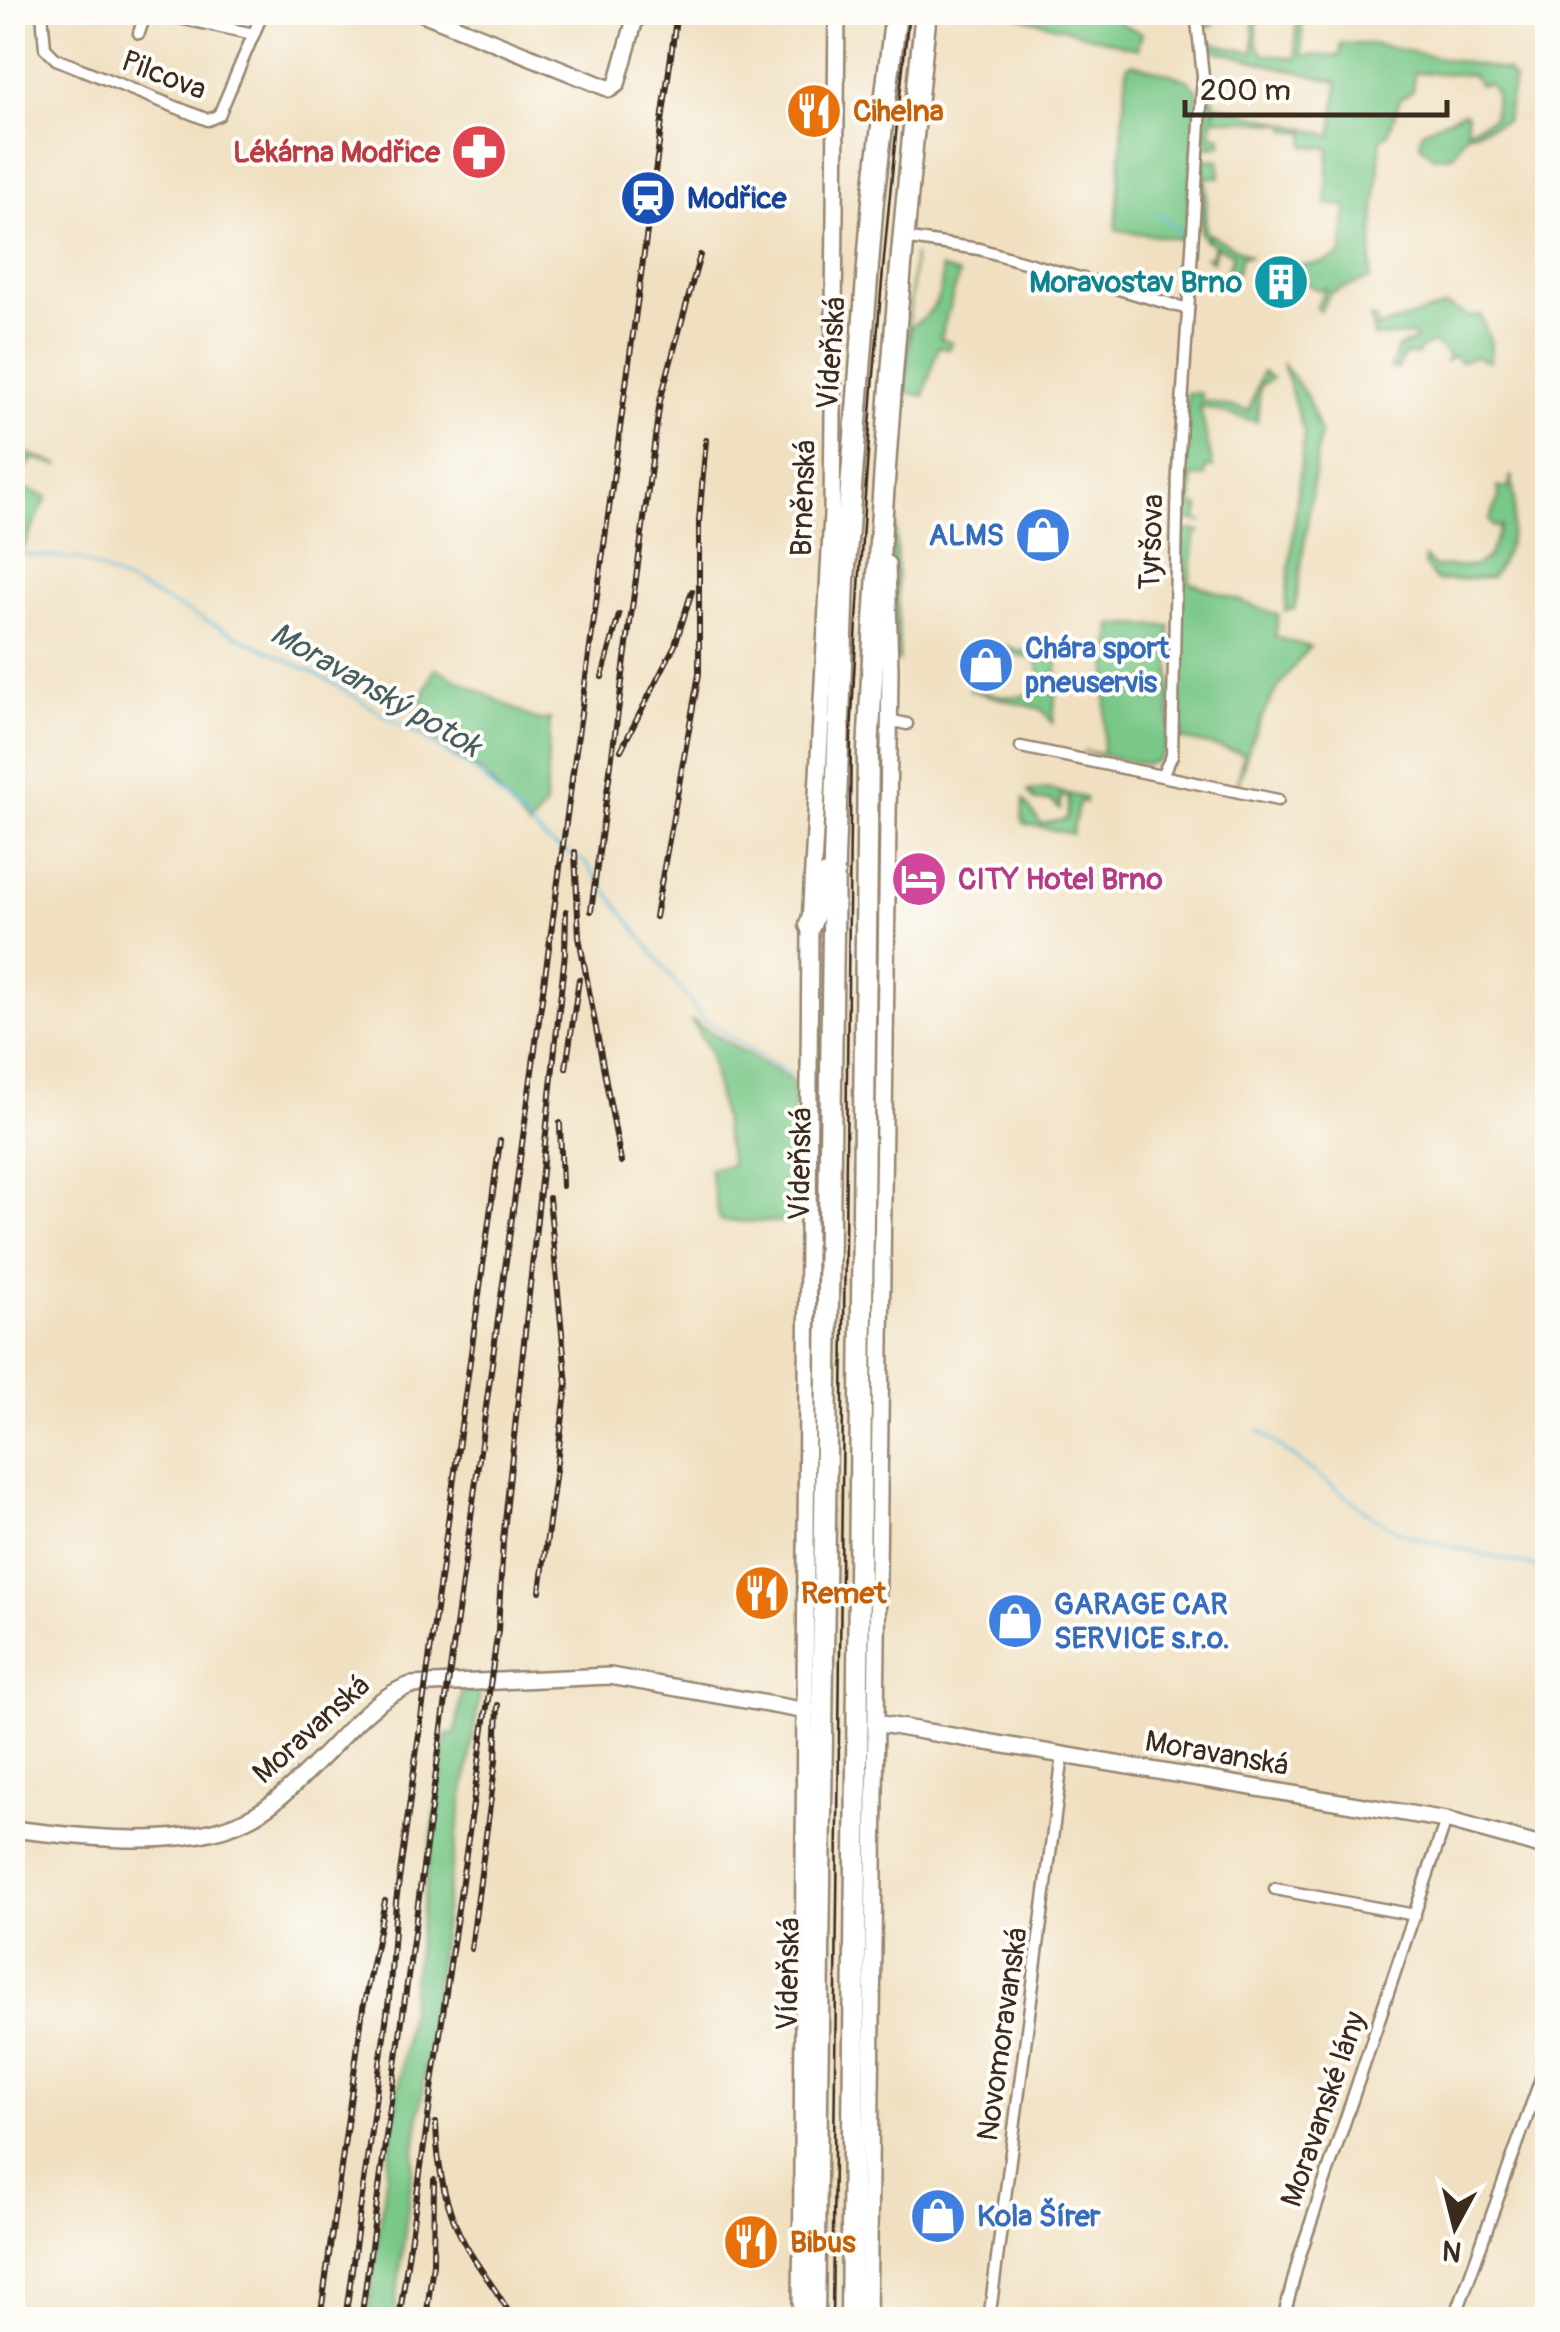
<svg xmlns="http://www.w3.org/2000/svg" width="1560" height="2332" font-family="Pangolin,sans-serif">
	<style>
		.green { fill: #79c888; stroke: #5a7953; stroke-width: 2.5 }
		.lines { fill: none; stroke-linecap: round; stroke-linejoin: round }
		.stream { stroke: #5dbbdb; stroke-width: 2.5 }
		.street-casing { stroke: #968570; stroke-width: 15 }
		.secondary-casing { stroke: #968570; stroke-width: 20 }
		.highway-casing { stroke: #968570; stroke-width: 25 }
		.street { stroke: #fff; stroke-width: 10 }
		.secondary { stroke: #fff; stroke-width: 15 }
		.highway { stroke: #fff; stroke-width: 20 }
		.tram { stroke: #3b2a1e; stroke-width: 2.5 }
		.rail-casing { stroke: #3b2a1e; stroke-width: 6 }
		.rail { stroke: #fdfcf7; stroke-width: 2.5; stroke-dasharray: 8; stroke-linecap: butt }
		.labels { text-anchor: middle; stroke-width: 8; stroke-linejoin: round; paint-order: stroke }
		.street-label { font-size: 30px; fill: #3b2a1e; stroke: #fdfcf7 }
		.food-label { font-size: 30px; font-weight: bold; fill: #c56008; stroke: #fdfcf7; text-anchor: start }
		.health-label { font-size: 30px; font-weight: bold; fill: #be3a42; stroke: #fdfcf7; text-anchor: end }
		.transit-label { font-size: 30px; font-weight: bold; fill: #164399; stroke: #fdfcf7; text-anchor: start }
		.culture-label { font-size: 30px; font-weight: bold; fill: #0d838f; stroke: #fdfcf7; text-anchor: end }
		.shop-label { font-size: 30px; font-weight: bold; fill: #366cbe; stroke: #fdfcf7; text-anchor: start }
		.hotel-label { font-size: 30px; font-weight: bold; fill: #b23c85; stroke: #fdfcf7; text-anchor: start }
		.water-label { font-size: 32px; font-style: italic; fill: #475d60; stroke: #fdfcf7 }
	</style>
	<rect width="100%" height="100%" fill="#fdfcf7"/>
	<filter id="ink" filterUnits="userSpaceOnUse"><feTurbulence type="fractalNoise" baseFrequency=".01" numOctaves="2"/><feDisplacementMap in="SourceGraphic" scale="20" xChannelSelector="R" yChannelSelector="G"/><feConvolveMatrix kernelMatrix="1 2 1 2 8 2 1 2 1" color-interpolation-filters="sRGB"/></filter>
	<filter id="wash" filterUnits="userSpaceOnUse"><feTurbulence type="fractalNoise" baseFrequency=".0048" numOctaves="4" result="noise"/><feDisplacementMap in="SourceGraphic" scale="40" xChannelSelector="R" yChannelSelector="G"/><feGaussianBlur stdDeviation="2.25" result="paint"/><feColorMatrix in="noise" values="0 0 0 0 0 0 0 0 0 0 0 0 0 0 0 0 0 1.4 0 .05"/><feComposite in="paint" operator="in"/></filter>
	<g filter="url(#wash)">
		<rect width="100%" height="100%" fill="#f0e0c1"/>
		<g class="green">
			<path d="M1008 13H1120L1118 23 1142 33 1138 49Z"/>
			<path d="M1201 13H1257V44L1263 53 1296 59V13H1302V55L1340 56 1341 44H1372L1507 71 1514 80 1506 121 1466 134 1453 155 1433 157 1420 144 1422 131 1463 112 1467 114V130L1493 118 1496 93 1489 84 1479 85 1472 75 1414 72 1413 90 1400 99 1388 134 1381 138 1370 279 1330 293 1320 311 1316 308 1326 288 1319 290 1265 264C1290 263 1320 270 1342 254L1347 207 1326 204 1329 148 1305 146 1306 132 1286 130V124L1213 118 1211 134 1221 137V145L1209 147 1204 136 1206 97 1214 99V115L1218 105 1332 136 1338 82 1212 50 1205 41 1253 53 1254 18 1216 16 1213 25 1203 28Z"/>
			<path d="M1132 63 1187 79 1198 90 1187 240 1116 230 1127 66Z"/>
			<path d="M1203 159 1219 160 1220 177H1207L1205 231 1249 256 1241 257 1236 276 1227 271 1233 254 1216 246 1212 262 1206 257H1211L1214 244 1207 241 1209 235 1206 240 1200 233Z"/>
			<path d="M914 254 895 508 899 661 895 656 890 532Z"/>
			<path d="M941 268 959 275 940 338 951 342 949 349 938 346 924 396 906 392 911 326C934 314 945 293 941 268Z"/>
			<path d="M1446 306 1470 317 1481 315 1491 344 1490 362 1475 357 1460 362 1455 356 1446 361 1448 355 1433 343 1419 350 1418 355H1403L1398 369H1391L1398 347 1415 341 1414 335 1374 337 1370 317 1376 319V328Z"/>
			<path d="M1282 363 1306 395 1320 433 1296 602 1294 609 1285 611 1304 433Z"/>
			<path d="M1262 372 1272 378 1260 386 1257 422 1200 406 1213 468 1206 467 1205 477 1193 476 1192 505 1199 507 1197 521 1204 522 1186 520 1180 512 1183 453 1188 455 1189 443 1184 440 1187 393H1201V400L1249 411Z"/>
			<path d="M13 448 61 466 35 458 23 469 20 487 47 497 13 570Z"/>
			<path d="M1511 475C1519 510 1513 549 1491 578L1437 581 1424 565 1425 558 1435 567 1474 566 1487 559 1501 526 1494 527 1489 521 1499 497 1498 487 1508 489Z"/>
			<path d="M1192 530 1202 533 1196 532 1189 582 1278 615 1275 637 1310 647C1269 694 1253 727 1237 788L1243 753 1178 738 1182 533Z"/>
			<path d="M1112 625 1170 626C1169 652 1176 740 1160 757 1155 763 1151 763 1145 764L1082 751 1102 754Z"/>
			<path d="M1002 645 1049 659 1059 646 1053 723 1041 709 968 690C994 692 1050 715 1037 661L1001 649Z"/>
			<path d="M435 668 538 721 550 719 545 806 529 828 484 774 411 725Z"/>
			<path d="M1049 789 1085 798V802H1079L1072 834 1025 824 1022 819 1024 800 1041 824 1067 819 1069 797 1061 796 1060 809 1052 801H1035L1028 791Z"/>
			<path d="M691 1020 794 1082 791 1222 720 1221 709 1168 731 1165 709 1050Z"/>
			<path d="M481 1688 447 1895 394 2319 367 2320 446 1734 455 1735 462 1692Z"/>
		</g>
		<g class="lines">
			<g class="stream">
				<path d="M1157 212 1172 227 1190 235"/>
				<path d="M12 554 79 559 326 679 474 770 549 843 585 862 702 1018 790 1075"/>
				<path d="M1258 1430 1375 1518 1406 1535 1548 1570"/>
			</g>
		</g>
	</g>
	<g filter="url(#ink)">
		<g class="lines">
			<g class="street-casing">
				<g id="street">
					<path d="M42 12 45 48 56 59 208 120 219 115 263 12"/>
					<path d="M151 12 254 34"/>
					<path d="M139 33 146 12"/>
					<path d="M903 238 979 249 1188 309"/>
					<path d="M888 720 907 724"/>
					<path d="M1021 747 1278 800"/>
					<path d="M1162 775 1172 756 1178 469 1203 76 1196 12"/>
					<path d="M1275 1889 1415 1915"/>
					<path d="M989 2320 1063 1755"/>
					<path d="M1283 2320 1299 2258 1446 1820"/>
					<path d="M1454 2320 1548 2059"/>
				</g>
			</g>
			<g class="secondary-casing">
				<g id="secondary">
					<path d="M420 12 610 89 617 84 637 12"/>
					<path d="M875 1723 1446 1820 1548 1848"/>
					<path d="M12 1829C80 1837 184 1851 247 1819 274 1806 296 1783 317 1762 344 1736 374 1697 411 1685L610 1676 807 1711"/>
					<path d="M801 2320 810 925 832 514 837 12"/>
					<path d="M868 2320 890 670 887 564"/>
				</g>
			</g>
			<g class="highway-casing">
				<g id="highway">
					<path d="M810 925 828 875"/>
					<path d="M814 2320 834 859 844 580 873 200 896 12"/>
					<path d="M851 2320 868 752C880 505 899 258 926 12"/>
				</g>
			</g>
			<use href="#street" class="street"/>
			<use href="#secondary" class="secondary"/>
			<use href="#highway" class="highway"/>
			<path class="tram" d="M832 2320 851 738C862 495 882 254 909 12"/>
			<g class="rail-casing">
				<g id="rail">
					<path d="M602 677 619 615"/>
					<path d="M621 750 675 645 692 591"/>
					<path d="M575 852 579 937 621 1162"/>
					<path d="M591 911 660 401 700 255"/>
					<path d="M655 917 699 674V521L706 440"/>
					<path d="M566 1068 579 979"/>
					<path d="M560 1123 562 1186"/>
					<path d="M540 1591 567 1385 549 1198"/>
					<path d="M471 1949 496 1760 498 1705"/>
					<path d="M436 2123C437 2166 445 2209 466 2246 480 2271 500 2293 513 2320"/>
					<path d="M320 2320 363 2008 385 1901"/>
					<path d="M345 2320 389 1999 396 1902 500 1141"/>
					<path d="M361 2320 677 12"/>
					<path d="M399 2320 498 1630 503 1541 565 953 566 911"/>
					<path d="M426 2320 433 2263 434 2180"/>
				</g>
			</g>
			<use href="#rail" class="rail"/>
		</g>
	</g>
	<defs>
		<g id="restaurant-disc" transform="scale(2.875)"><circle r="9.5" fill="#e8710a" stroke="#fdfcf7"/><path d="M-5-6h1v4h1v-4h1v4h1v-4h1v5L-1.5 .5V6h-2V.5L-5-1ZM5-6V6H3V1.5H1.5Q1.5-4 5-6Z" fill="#fff"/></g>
		<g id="pharmacy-disc" transform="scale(2.875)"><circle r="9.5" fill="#e0444e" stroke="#fdfcf7"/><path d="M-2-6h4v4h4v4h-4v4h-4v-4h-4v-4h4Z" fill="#fff"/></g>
		<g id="station-disc" transform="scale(2.875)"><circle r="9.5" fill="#1a4fb4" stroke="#fdfcf7"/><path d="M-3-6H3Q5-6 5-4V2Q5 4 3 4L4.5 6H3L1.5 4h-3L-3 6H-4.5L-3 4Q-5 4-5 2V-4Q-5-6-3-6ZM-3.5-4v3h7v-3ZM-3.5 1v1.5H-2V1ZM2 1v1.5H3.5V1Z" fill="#fff"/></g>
		<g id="building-disc" transform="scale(2.875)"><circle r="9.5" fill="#0f9aa8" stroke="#fdfcf7"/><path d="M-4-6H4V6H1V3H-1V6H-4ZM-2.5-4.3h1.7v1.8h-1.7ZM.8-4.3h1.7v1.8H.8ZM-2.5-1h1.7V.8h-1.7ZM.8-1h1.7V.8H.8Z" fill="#fff"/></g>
		<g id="shop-disc" transform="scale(2.875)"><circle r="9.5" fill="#3f7fe0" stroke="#fdfcf7"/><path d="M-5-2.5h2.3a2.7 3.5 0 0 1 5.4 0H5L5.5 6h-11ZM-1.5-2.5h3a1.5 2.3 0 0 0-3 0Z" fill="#fff"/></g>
		<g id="hotel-disc" transform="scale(2.875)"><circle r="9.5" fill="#d1479c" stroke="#fdfcf7"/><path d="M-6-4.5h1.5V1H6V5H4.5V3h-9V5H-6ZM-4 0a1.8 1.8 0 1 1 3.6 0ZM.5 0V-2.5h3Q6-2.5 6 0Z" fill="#fff"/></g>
	</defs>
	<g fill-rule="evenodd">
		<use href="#restaurant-disc" x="814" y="111"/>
		<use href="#pharmacy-disc" x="479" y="152"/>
		<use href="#station-disc" x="648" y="198"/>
		<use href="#building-disc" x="1281" y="282"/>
		<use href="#shop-disc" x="1043" y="535"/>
		<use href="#shop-disc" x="986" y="665"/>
		<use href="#hotel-disc" x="919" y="879"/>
		<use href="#restaurant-disc" x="762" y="1593"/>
		<use href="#shop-disc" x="1015" y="1621"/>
		<use href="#shop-disc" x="938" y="2216"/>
		<use href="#restaurant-disc" x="751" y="2242"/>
	</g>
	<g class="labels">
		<g class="street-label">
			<text transform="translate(164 75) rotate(21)" y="10">Pilcova</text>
			<text transform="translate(831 353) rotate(-86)" y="10">Vídeňská</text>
			<text transform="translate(803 498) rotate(-88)" y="10">Brněnská</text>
			<text transform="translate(1151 542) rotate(-88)" y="10">Tyršova</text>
			<text transform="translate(800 1164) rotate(-89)" y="10">Vídeňská</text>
			<text transform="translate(311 1729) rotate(-42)" y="10">Moravanská</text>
			<text transform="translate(1217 1753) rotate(10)" y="10">Moravanská</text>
			<text transform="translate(788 1974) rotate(-89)" y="10">Vídeňská</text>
			<text transform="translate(1002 2034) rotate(-82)" y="10">Novomoravanská</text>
			<text transform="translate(1323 2109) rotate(-71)" y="10">Moravanské lány</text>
		</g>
		<g class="food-label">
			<text x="853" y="121">Cihelna</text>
			<text x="801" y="1603">Remet</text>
			<text x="790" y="2252">Bibus</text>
		</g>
		<g class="health-label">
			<text x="440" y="162">Lékárna Modřice</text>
		</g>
		<g class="transit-label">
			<text x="687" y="208">Modřice</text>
		</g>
		<g class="culture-label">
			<text x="1242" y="292">Moravostav Brno</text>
		</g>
		<g class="shop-label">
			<text x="1004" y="545" text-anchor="end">ALMS</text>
			<text x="1025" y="658">Chára sport<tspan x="1025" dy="34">pneuservis</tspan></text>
			<text x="1054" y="1614">GARAGE CAR<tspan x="1054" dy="34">SERVICE s.r.o.</tspan></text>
			<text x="977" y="2226">Kola Šírer</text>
		</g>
		<g class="hotel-label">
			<text x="958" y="889">CITY Hotel Brno</text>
		</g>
		<g class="water-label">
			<text transform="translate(376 689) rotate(30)" y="11">Moravanský potok</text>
		</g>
	</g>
	<rect width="1560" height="2332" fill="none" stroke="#fdfcf7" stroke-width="50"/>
	<g transform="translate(1455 2227) rotate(187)" stroke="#fdfcf7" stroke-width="8" paint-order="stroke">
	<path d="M0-8L18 38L0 25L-18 38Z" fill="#3b2a1e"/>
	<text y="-15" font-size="28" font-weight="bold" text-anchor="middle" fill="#3b2a1e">N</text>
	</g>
	<path d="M1185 100v15h262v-15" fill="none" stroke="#3b2a1e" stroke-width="5"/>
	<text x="1200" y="100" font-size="30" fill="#3b2a1e" stroke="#fdfcf7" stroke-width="8" paint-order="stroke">200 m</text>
</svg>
